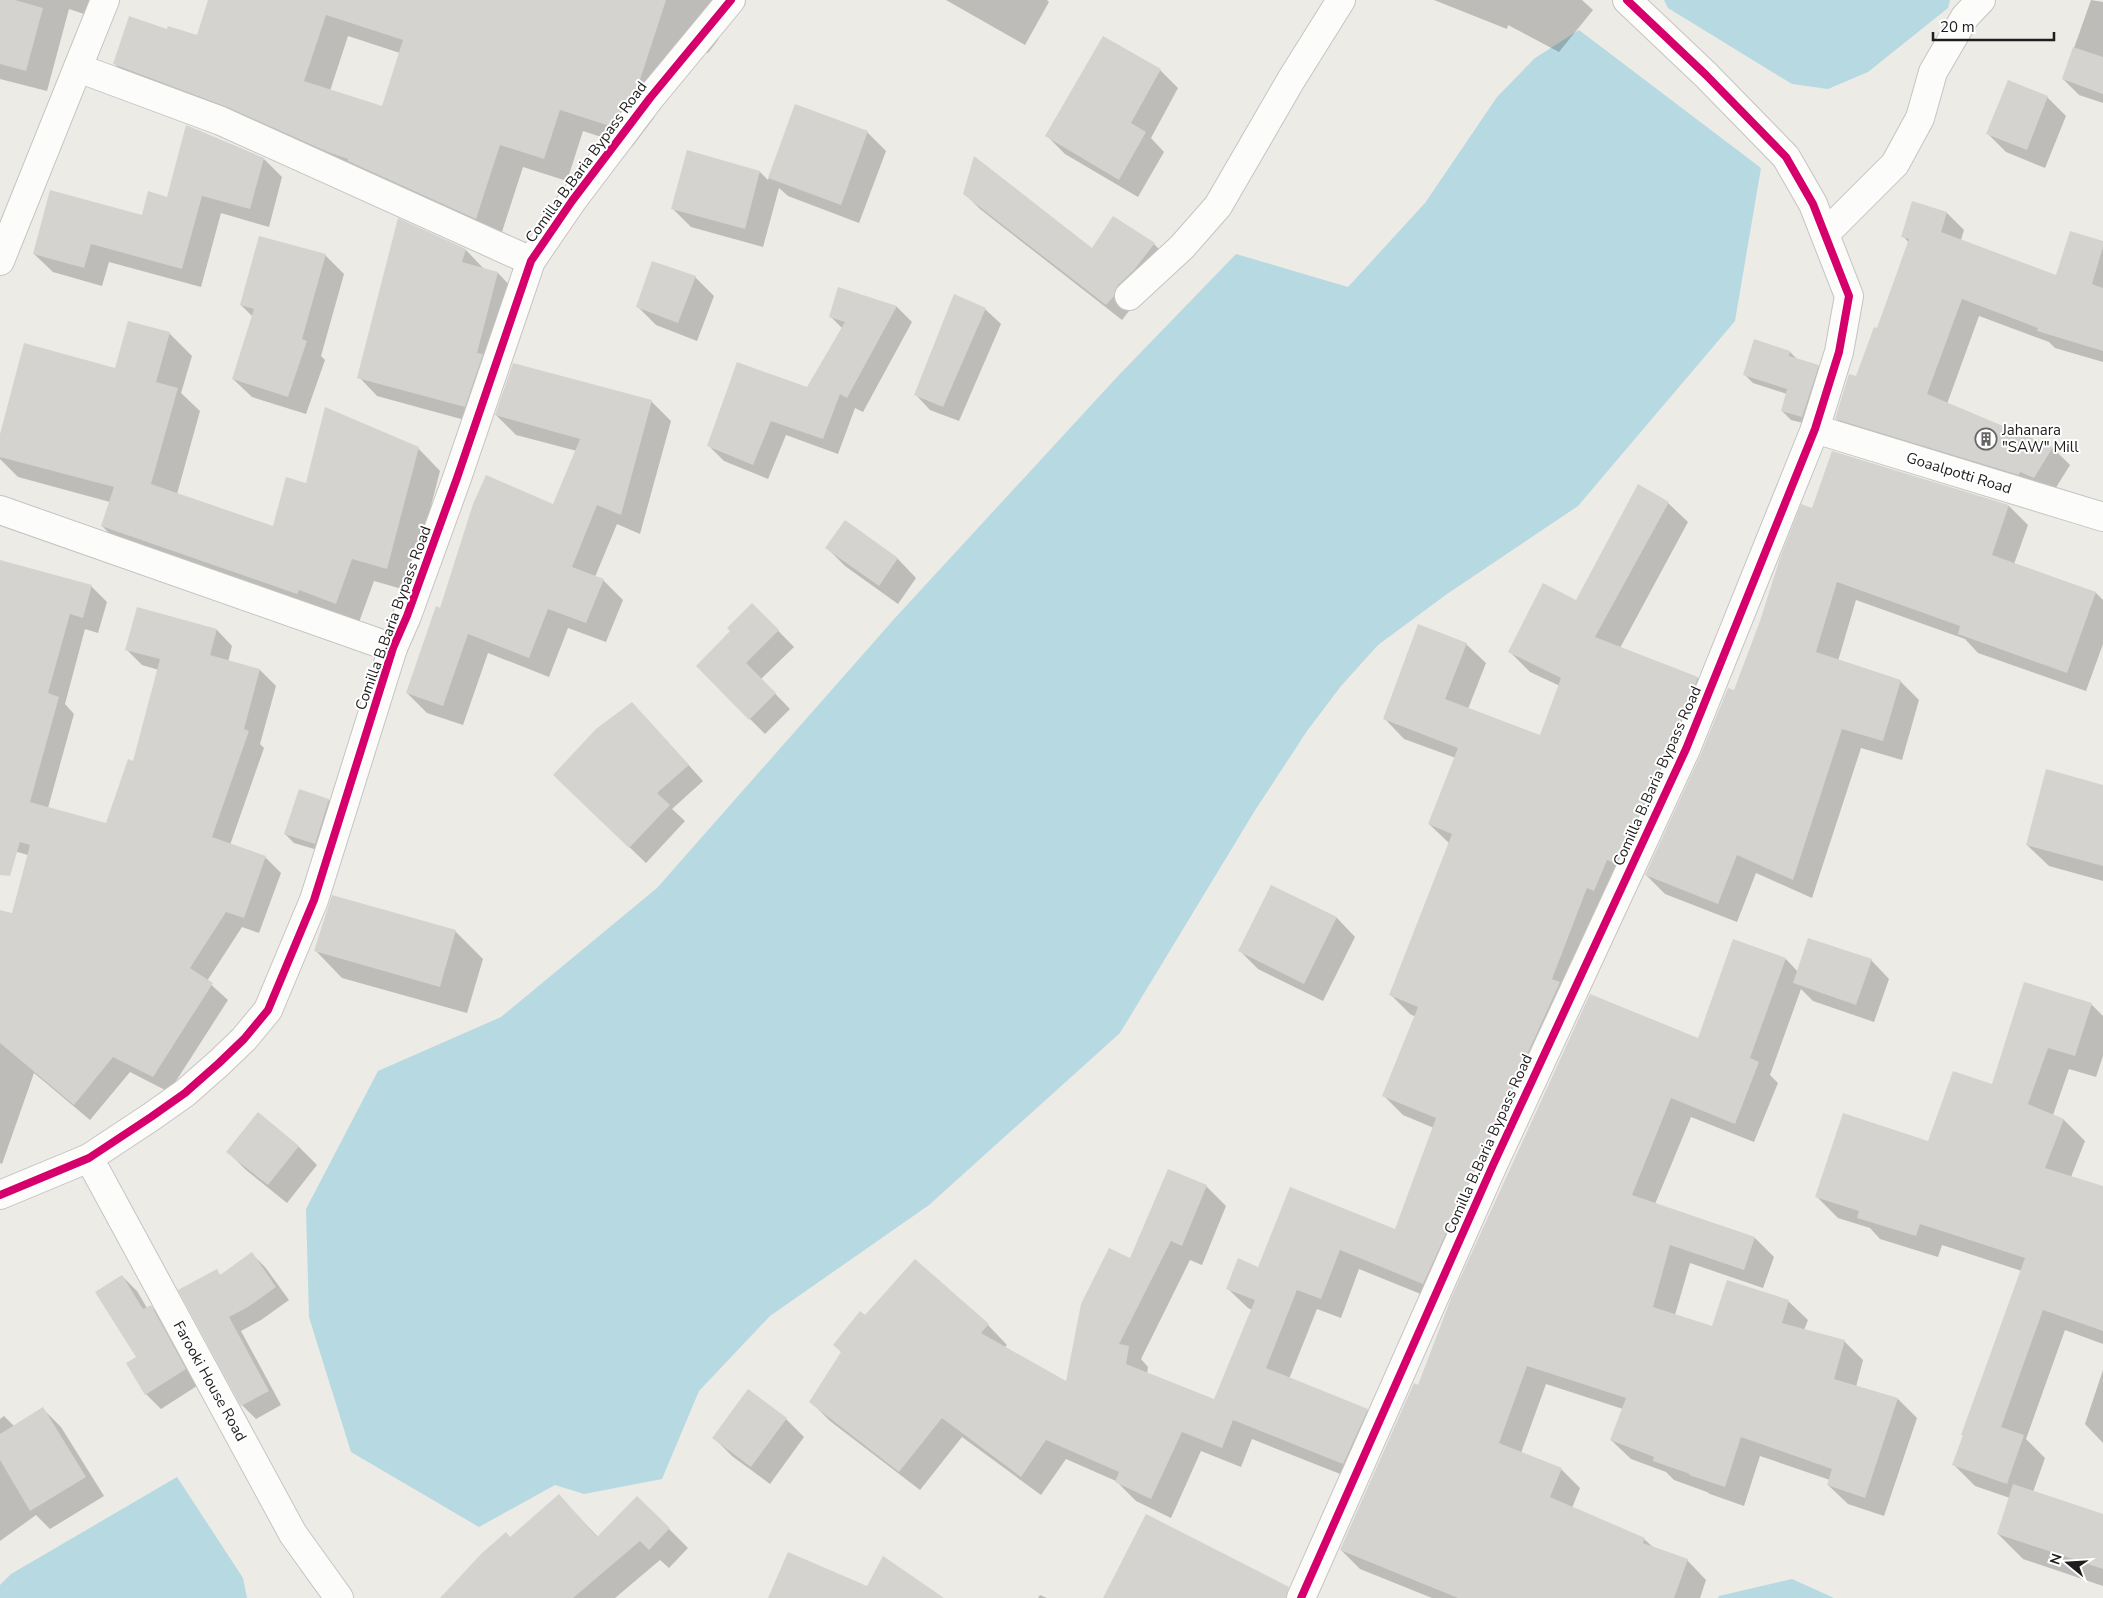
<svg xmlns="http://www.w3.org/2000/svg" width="2103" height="1598" font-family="'Nunito Sans',sans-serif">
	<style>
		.water { fill: #b7d9e2 }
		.shadow { fill: #0003; fill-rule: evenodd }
		.building { fill: #d5d3cf; fill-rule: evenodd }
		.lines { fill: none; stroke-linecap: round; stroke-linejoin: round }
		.street-casing { stroke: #c5c4c2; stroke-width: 30 }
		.street { stroke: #fcfcfb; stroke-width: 28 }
		.cycleway-casing { stroke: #fff; stroke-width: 11 }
		.cycleway { stroke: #d6006c; stroke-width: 8 }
		.labels { text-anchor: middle; stroke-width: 4; stroke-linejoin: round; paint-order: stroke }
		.street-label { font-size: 15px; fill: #1e1e1e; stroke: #fff }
		.poi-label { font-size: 15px; fill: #1e1e1e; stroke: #fff; text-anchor: start }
	</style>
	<rect width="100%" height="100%" fill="#edebe6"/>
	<g class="water">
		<path d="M1664 0H1950L1948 8 1868 72 1828 89 1792 84 1668 8Z"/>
		<path d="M1579 30 1761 168 1735 321 1578 506 1447 594 1378 645 1341 686 1307 731 1254 812 1120 1033 929 1205 770 1316 699 1391 662 1479 584 1494 555 1485 479 1527 351 1452 309 1317 306 1209 378 1071 501 1017 657 888 895 618 1117 377 1236 254 1348 287 1425 203 1497 97 1535 58Z"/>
		<path d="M177 1477 243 1578 247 1598H0V1585L11 1574Z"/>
		<path d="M1792 1579 1834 1598H1718L1719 1596Z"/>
	</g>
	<g class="shadow">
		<path d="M0 0H108L102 20 69 9 47 91 0 79Z"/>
		<path d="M209 0H732L718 40 708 53 681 44 660 110H657L654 118 632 147 583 131 567 181 523 167 499 241 137 87 115 64 168 30 198 36ZM348 36 400 53 382 108 330 91Z"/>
		<path d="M946 0H1047L1049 2 1025 45Z"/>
		<path d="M1434 0H1582L1593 10 1559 52 1508 25 1507 29Z"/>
		<path d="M2091 0 2103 2V103L2079 95 2063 79Z"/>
		<path d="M1160 70 1178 88 1151 138 1164 152 1138 197 1065 154 1047 136Z"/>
		<path d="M2047 97 2066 116 2045 168 2006 152 1988 134Z"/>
		<path d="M795 106 867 132 886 151 859 223 788 196 779 188 763 247 691 227 673 209 760 172 768 180Z"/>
		<path d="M264 159 282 177 269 227 221 213 201 287 109 262 102 286 53 272 34 254 143 217 168 198Z"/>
		<path d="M964 193 1093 249 1113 218 1154 244 1170 260 1133 300 1129 311 1122 320 980 209Z"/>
		<path d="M1947 213 1964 230 1961 240 2057 276 2103 242V362L2055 348 2049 342 1979 316 1947 404 2053 448 2070 465 2052 494 1853 436 1836 418 1857 378 1878 329 1909 243 1903 236Z"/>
		<path d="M399 220 466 250 484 269 498 273 516 292 483 425 377 396 359 377Z"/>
		<path d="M325 255 344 274 321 356 325 360 306 414 252 397 233 379 253 317 241 305Z"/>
		<path d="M695 277 714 296 697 341 656 325 638 307Z"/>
		<path d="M839 288 897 307 912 322 863 412 855 408 838 454 786 435 768 479 724 461 709 446 807 389 842 328 830 316Z"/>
		<path d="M985 309 1001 324 959 421 930 410 915 394Z"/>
		<path d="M169 333 192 356 181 393 200 411 177 494 274 528 307 484 418 448 440 471 409 591 374 581 358 625 124 548 102 526 110 502 18 477 0 459V439L116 369Z"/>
		<path d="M1790 352 1798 360 1818 366 1827 375 1811 425 1791 420 1782 411 1787 394 1753 383 1744 374Z"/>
		<path d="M651 401 671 421 640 534 617 524 595 577 603 580 623 600 606 642 568 628 549 677 488 653 463 725 427 713 407 693 441 609 554 505 577 451 516 435 496 415Z"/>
		<path d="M1833 452 2009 506 2028 525 2014 564 2096 593 2103 600V644L2086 691 1978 653 1965 639 1856 600 1838 661 1900 681 1919 700 1902 760 1861 748 1812 898 1756 873 1737 922 1665 894 1646 875 1735 692 1813 510Z"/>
		<path d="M1668 503 1688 522 1620 648 1698 678 1717 697 1443 1303 1359 1269 1341 1318 1317 1309 1289 1379 1367 1410 1387 1430 1363 1483 1252 1439 1241 1467 1201 1451 1171 1518 1136 1501 1116 1481 1066 1459 1041 1495 962 1437 920 1490 830 1421 811 1402 865 1317 915 1261 988 1325 1007 1345 1004 1348 1067 1383 1131 1260 1206 1186 1226 1206 1202 1265 1190 1260 1141 1359 1148 1367 1147 1374 1215 1400 1252 1310 1248 1308 1228 1289 1259 1268 1396 1231 1434 1128 1403 1115 1383 1095 1416 1017 1410 1014 1391 995 1450 844 1429 824 1456 758 1404 739 1385 719 1466 644 1486 663 1468 709 1540 736 1560 686 1530 672 1510 652 1576 601Z"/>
		<path d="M846 522 898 559 916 578 898 604 845 566 827 548Z"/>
		<path d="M0 561 91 586 107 602 98 633 85 629 65 704 74 714 48 808 107 824 134 762 159 670 142 665 126 649 217 630 232 646 228 662 260 670 276 686 260 744 264 748 230 845 265 857 281 873 259 933 242 927 207 981 228 1000 169 1092 130 1072 90 1120 34 1073 2 1164 0 1163V911L13 915 28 855 0 847Z"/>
		<path d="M752 604 794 647 761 679 790 709 765 734 697 666 732 631Z"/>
		<path d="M647 719 703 781 672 809 685 821 646 863 570 790Z"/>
		<path d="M2103 786V881L2049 866 2027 845Z"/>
		<path d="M329 800 338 809 324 852 294 843 285 834Z"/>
		<path d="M1272 887 1337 918 1355 937 1323 1001 1258 969 1240 951Z"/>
		<path d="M455 931 483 959 467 1013 342 978 315 950Z"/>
		<path d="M1786 959 1798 972 1871 960 1889 979 1874 1022 1813 1001 1801 989 1770 1075 1778 1083 1754 1142 1691 1117 1655 1204 1755 1238 1774 1257 1763 1288 1690 1263 1675 1315 1713 1328 1788 1301 1808 1320 1804 1330 1844 1341 1863 1360 1856 1387 1898 1399 1917 1418 1884 1516 1848 1504 1828 1485 1830 1480 1760 1456 1744 1506 1710 1494 1707 1492 1674 1480 1666 1472 1631 1459 1611 1440 1623 1409 1546 1384 1521 1453 1561 1469 1580 1488 1572 1508 1644 1539 1654 1548 1687 1560 1706 1580 1700 1598H1432L1360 1569 1341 1550 1419 1386 1699 1039Z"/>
		<path d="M2091 1004 2103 1016V1056L2096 1077 2069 1069 2053 1115 2064 1120 2085 1141 2071 1177 2103 1187V1344L2065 1330 2026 1439 2045 1458 2033 1492 2103 1515V1586L2023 1559 1998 1534 2010 1498 1975 1486 1954 1465 1964 1436 1962 1434 2022 1271 1942 1245 1938 1257 1880 1239 1870 1228 1838 1218 1817 1197 1929 1143 1993 1086Z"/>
		<path d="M258 1113 299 1147 317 1165 287 1203 246 1170 228 1152Z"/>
		<path d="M252 1254 265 1267 289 1300 261 1320 241 1331 281 1405 256 1419 242 1405 180 1290 216 1271 221 1276Z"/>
		<path d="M122 1276 137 1291 147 1308 151 1306 165 1321 200 1384 161 1409 146 1394Z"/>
		<path d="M2103 1370V1443L2085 1424Z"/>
		<path d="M43 1409 61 1427 104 1496 50 1529 36 1515 0 1541V1419L4 1416 14 1426Z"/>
		<path d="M786 1419 804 1437 770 1484 732 1456 714 1438Z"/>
		<path d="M559 1496 598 1537 669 1529 688 1548 669 1568 660 1560 615 1598H451L510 1538Z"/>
		<path d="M1040 1595 1047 1598H1038Z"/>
	</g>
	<g class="building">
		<path d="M0 0H15L43 8 26 71 0 64Z"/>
		<path d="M208 0H666L637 89 635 88 632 96 610 126 560 110 544 159 500 145 476 219 348 161V159L328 152 227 107 113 64 129 16 167 29 168 26 197 35ZM326 15 403 40 382 106 304 81Z"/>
		<path d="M1103 36 1161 69 1131 123 1146 132 1119 180 1045 136Z"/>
		<path d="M2073 47 2103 57V94L2062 79Z"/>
		<path d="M2008 80 2048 96 2027 150 1986 134Z"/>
		<path d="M795 104 868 131 841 205 768 178Z"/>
		<path d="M186 125 264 158 250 209 202 196 182 269 91 244 84 268 33 254 50 190 142 215 148 191 167 197Z"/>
		<path d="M687 150 760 171 745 229 671 209Z"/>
		<path d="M974 156 1092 248 1113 216 1155 243 1134 270 1118 285 1114 296 1106 305 963 194Z"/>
		<path d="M1912 201 1947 212 1941 232 2056 275 2070 231 2103 241V247L2092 284 2103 288V351L2037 331 2038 328 1962 299 1927 394 2053 447 2034 478 2020 472 2019 475 1835 419 1849 374 1856 376 1874 327 1877 328 1909 239 1901 237Z"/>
		<path d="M398 218 466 249 462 262 498 272 477 353 483 354 465 407 357 378Z"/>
		<path d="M259 236 326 254 302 339 307 341 288 397 232 379 254 309 240 305Z"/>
		<path d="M652 261 696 276 678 323 636 307Z"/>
		<path d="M838 287 897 306 847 398 840 394 823 439 771 421 753 465 707 446 737 362 807 387 845 322 829 317Z"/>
		<path d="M954 294 986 308 943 407 914 395Z"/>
		<path d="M128 321 170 332 156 382 178 388 151 484 273 526 286 477 306 483 325 407 419 447 387 569 352 559 336 604 299 590 297 594 101 526 114 487 0 457V434L24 343 115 368Z"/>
		<path d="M1754 339 1790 351 1789 356 1819 365 1802 417 1781 411 1787 389 1743 375Z"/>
		<path d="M513 363 652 400 621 515 597 505 572 567 604 579 586 623 548 609 529 658 468 634 443 706 406 693 436 606 440 608 473 504 486 475 553 504 580 439 495 415Z"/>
		<path d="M1832 451 2009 505 1992 555 2096 592 2067 673 1958 634 1960 626 1837 582 1816 652 1901 680 1883 741 1842 729 1793 880 1737 855 1718 904 1645 875 1700 756 1728 688 1734 690 1760 621 1780 558 1801 504 1812 508Z"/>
		<path d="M1638 484 1669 502 1595 637 1698 677 1672 743 1616 863 1607 860 1594 891 1587 888 1552 979 1560 982 1423 1284 1340 1250 1321 1299 1297 1290 1266 1368 1368 1409 1343 1464 1233 1420 1222 1448 1182 1432 1151 1499 1115 1482 1119 1472 1046 1440 1021 1477 942 1418 899 1472 809 1402 841 1352 833 1345 860 1311 865 1315 915 1259 989 1324 981 1333 1066 1381 1081 1304 1109 1248 1130 1258 1168 1169 1207 1185 1182 1246 1171 1241 1119 1344 1129 1346 1126 1364 1214 1399 1255 1300 1226 1289 1238 1258 1258 1267 1290 1187 1395 1229 1436 1118 1382 1096 1418 1007 1389 995 1452 834 1428 824 1458 748 1383 719 1418 624 1467 643 1445 699 1540 735 1561 678 1508 652 1543 583 1576 600Z"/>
		<path d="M845 520 898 558 879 586 825 548Z"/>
		<path d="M0 560 92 585 83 618 70 614 48 693 59 697 30 802 106 823 128 759 133 761 160 659 125 650 137 607 217 629 210 655 260 669 244 729 249 731 212 837 266 856 244 918 226 912 190 968 213 983 153 1077 113 1057 74 1105 0 1043V910L12 913 30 845 20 842 10 876 0 875Z"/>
		<path d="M752 603 779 630 746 663 776 693 749 720 696 666 730 631 727 628Z"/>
		<path d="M632 702 689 765 657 793 670 805 629 848 553 775 596 729Z"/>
		<path d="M2046 769 2103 785V866L2026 845Z"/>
		<path d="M299 789 329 799 315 844 284 834Z"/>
		<path d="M1271 885 1337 917 1304 984 1238 951Z"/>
		<path d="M332 895 456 930 440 987 314 951Z"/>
		<path d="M1808 938 1872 959 1856 1005 1793 983Z"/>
		<path d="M1733 939 1786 958 1750 1058 1759 1062 1735 1124 1671 1098 1632 1195 1755 1237 1744 1270 1670 1245 1653 1307 1712 1326 1727 1280 1789 1300 1782 1323 1845 1340 1834 1379 1898 1398 1865 1498 1827 1485 1832 1469 1741 1437 1725 1487 1689 1475 1690 1474 1653 1461 1654 1457 1610 1440 1626 1398 1527 1366 1499 1443 1562 1468 1550 1497 1645 1538 1643 1543 1688 1559 1674 1598H1458L1340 1550 1414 1383 1418 1385 1452 1296 1590 994 1698 1038Z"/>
		<path d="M2024 982 2092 1003 2075 1056 2048 1048 2028 1104 2064 1119 2045 1168 2103 1186V1331L2043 1310 2001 1427 2024 1435 2007 1484 1952 1465 1963 1435H1961L2025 1258 1920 1224 1916 1236 1857 1218 1859 1211 1815 1197 1843 1113 1928 1141 1953 1071 1992 1084Z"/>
		<path d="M258 1112 299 1146 268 1185 226 1152Z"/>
		<path d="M252 1252 276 1287 248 1307 229 1317 269 1391 241 1406 178 1290 217 1269 220 1275Z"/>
		<path d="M122 1275 143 1309 151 1305 186 1369 145 1395 126 1363 136 1357 95 1292Z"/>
		<path d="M748 1389 787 1418 751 1467 712 1438Z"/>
		<path d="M43 1407 86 1477 30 1511 0 1460V1434Z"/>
		<path d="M2013 1484 2103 1514V1569L1997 1534Z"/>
		<path d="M559 1494 597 1537 637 1496 670 1528 649 1550 640 1541 573 1598H440L482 1553 506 1532 510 1537Z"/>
		<path d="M1146 1514 1289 1587 1286 1598H1103Z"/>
		<path d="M788 1552 867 1586 883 1556 944 1598H768Z"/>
	</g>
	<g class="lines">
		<g class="street-casing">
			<g id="street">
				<path d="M78 68 221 121 531 261"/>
				<path d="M1825 234 1895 164 1920 118 1933 72 1965 17 1981 0"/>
				<path d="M0 261 105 0"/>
				<path d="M1129 296 1182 247 1218 206 1291 80 1341 0"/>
				<path d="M1815 429 2103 517"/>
				<path d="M0 510 393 648"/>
				<path d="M89 1158 293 1534 339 1598"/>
				<path d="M0 1195 89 1158 151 1117 185 1093 219 1063 244 1039 268 1010 314 900 393 648 407 616 457 478 531 261 572 201 650 98 731 0"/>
				<path d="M1301 1598 1493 1165 1686 749 1815 429 1839 352 1849 296 1813 204 1786 157 1706 75 1627 0"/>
			</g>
		</g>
		<use href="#street" class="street"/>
		<g class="cycleway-casing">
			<g id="cycleway">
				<path d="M0 1195 89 1158 151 1117 185 1093 219 1063 244 1039 268 1010 314 900 393 648 407 616 457 478 531 261 572 201 650 98 731 0"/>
				<path d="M1301 1598 1493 1165 1686 749 1815 429 1839 352 1849 296 1813 204 1786 157 1706 75 1627 0"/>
			</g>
		</g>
		<use href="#cycleway" class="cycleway"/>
	</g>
	<defs>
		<g id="building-ring" transform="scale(1.125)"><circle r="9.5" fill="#fff" stroke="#666664" stroke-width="1.5"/><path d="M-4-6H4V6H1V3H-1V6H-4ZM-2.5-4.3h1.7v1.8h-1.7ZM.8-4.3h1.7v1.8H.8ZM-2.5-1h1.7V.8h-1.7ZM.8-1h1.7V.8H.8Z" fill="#666664"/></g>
	</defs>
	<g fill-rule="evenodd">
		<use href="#building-ring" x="1986" y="439"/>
	</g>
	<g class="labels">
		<g class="street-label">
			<text transform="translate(586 162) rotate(-54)" y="5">Comilla B.Baria Bypass Road</text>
			<text transform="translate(1959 473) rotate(17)" y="5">Goaalpotti Road</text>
			<text transform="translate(393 618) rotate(-70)" y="5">Comilla B.Baria Bypass Road</text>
			<text transform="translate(1657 776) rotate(-66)" y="5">Comilla B.Baria Bypass Road</text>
			<text transform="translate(1488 1144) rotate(-66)" y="5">Comilla B.Baria Bypass Road</text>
			<text transform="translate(210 1381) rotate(61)" y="5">Farooki House Road</text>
		</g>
		<g class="poi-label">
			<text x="2002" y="435">Jahanara<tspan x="2002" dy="17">"SAW" Mill</tspan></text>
		</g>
	</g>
	<g transform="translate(2068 1563) rotate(288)" stroke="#ffffff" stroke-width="4" paint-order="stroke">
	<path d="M0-4L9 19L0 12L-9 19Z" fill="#1e1e1e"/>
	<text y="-8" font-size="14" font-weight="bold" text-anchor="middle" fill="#1e1e1e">N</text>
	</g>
	<path d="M1933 32v8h121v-8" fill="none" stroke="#1e1e1e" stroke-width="2.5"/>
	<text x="1940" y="32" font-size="15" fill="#1e1e1e" stroke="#ffffff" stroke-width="4" paint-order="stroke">20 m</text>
</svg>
